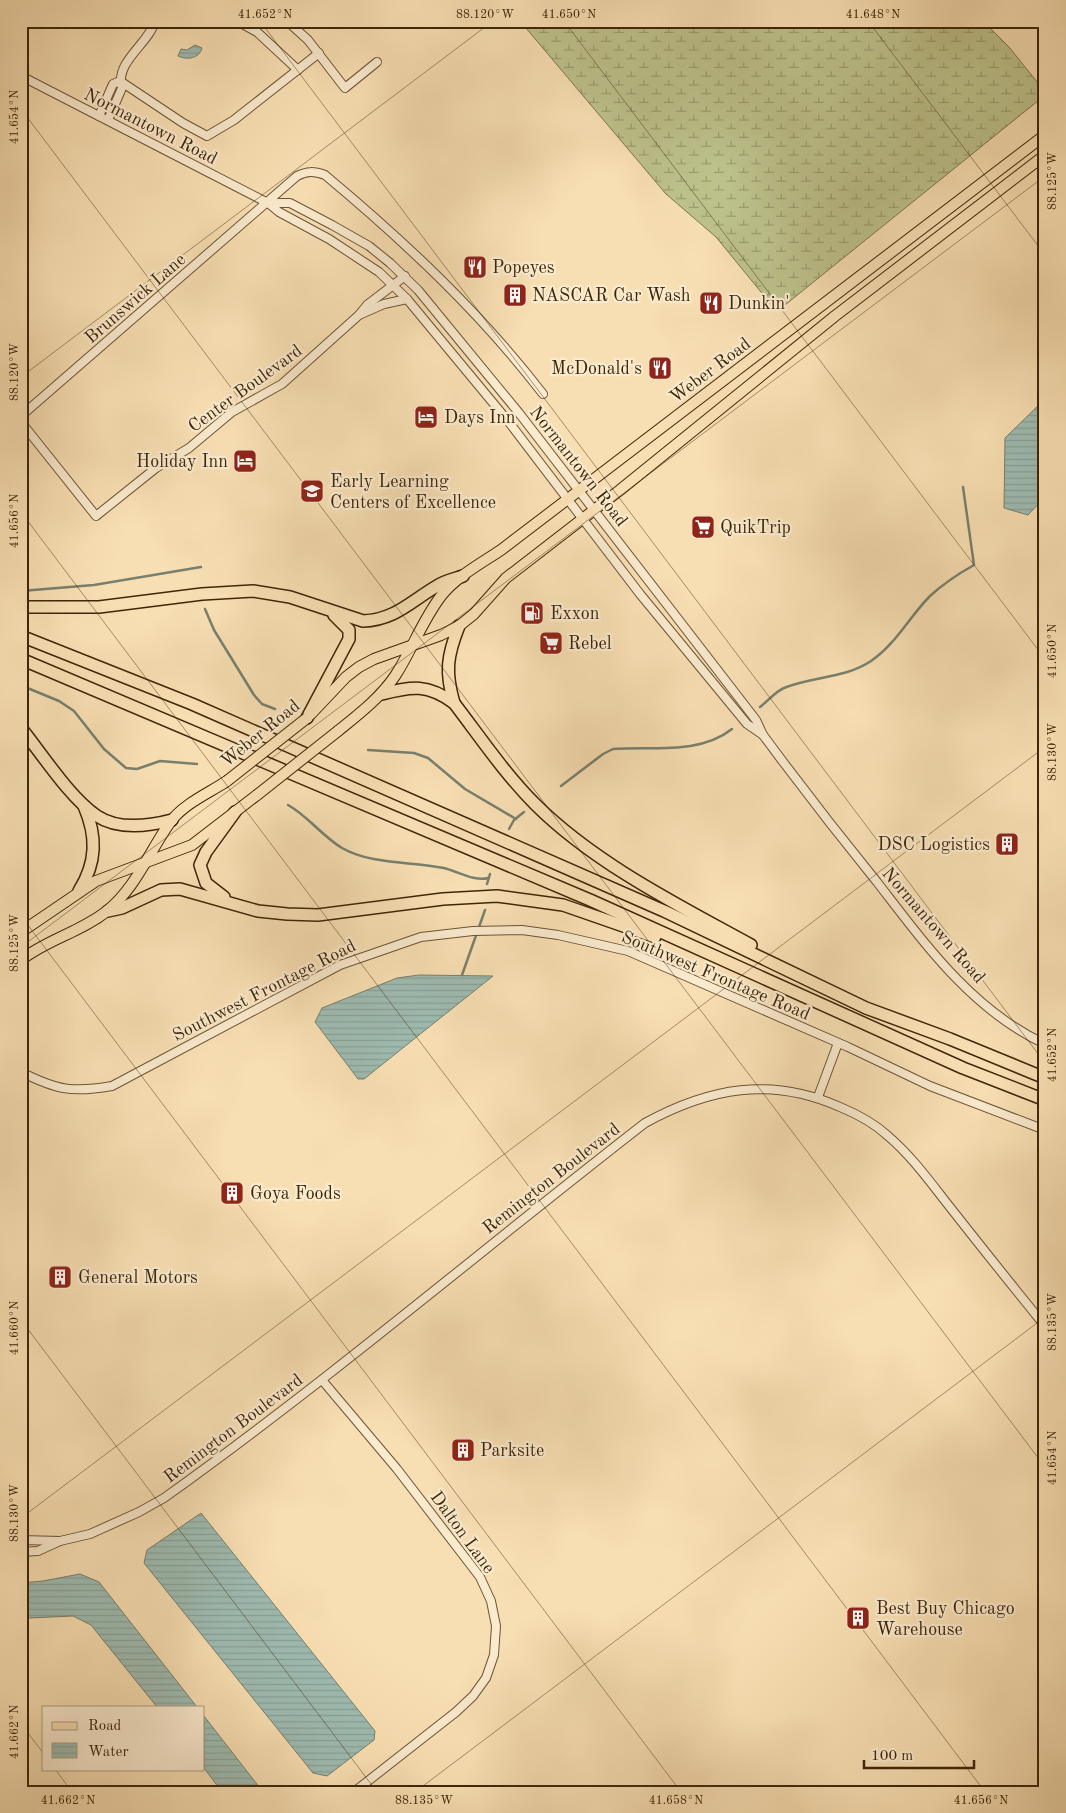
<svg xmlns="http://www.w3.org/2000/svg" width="1066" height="1813" font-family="'Old Standard TT',serif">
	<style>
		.wetland { fill: url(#wetland-marsh); stroke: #7e744a }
		.water { fill: url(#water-rules); stroke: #78806e }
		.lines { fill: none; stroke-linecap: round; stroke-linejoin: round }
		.stream { stroke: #78806e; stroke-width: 2.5 }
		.minor-casing { stroke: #6c5434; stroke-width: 10 }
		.major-casing { stroke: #3e2609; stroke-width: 12 }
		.highway-casing { stroke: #3e2609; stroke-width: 14 }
		.minor { stroke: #faeace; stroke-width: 8 }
		.major { stroke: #f8dfb3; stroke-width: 10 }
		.highway { stroke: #f8dfb3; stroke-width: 11 }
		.major-bridge-casing { stroke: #3e2609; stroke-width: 12; stroke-linecap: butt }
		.major-bridge { stroke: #f8dfb3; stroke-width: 10 }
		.ticks { fill: none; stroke: #3e2609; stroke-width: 1; stroke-opacity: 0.45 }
		.labels { text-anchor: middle; stroke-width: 4.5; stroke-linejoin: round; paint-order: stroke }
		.street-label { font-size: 18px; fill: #3e2609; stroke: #faeace }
		.poi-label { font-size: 18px; fill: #3e2609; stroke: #faeace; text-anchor: start }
		.neatline { fill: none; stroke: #3e2609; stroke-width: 2 }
		.ticks-label { font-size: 12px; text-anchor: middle; fill: #3e2609 }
	</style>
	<defs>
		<pattern id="wetland-marsh" width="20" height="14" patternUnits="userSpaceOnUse" patternTransform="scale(1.25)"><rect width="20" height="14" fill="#bdc28c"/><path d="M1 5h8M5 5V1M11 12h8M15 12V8" fill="none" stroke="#9b9d71"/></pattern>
		<pattern id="water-rules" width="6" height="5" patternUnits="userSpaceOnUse" patternTransform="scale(1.25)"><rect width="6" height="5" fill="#9ebcb2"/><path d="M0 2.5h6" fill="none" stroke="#89a198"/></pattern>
	</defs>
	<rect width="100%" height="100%" fill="#f8dfb3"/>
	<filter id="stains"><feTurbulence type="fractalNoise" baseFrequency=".004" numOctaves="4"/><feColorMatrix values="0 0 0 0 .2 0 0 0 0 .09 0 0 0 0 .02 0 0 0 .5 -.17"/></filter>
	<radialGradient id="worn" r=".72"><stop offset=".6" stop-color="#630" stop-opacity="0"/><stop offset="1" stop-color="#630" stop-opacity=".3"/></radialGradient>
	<path class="wetland" d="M520 21H983L1009 47 1042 88 1044 96 785 305 770 303 716 237 666 194Z"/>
	<g class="water">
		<path d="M195 45 202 48C199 59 187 60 178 56L181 49 187 50Z"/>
		<path d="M1045 399V497L1028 515 1004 508 1005 438Z"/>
		<path d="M419 975 493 976 364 1079H358L315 1022 322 1008 397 978Z"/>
		<path d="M201 1513 375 1731 374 1740 327 1776 313 1773 144 1563 147 1550Z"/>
		<path d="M80 1574 99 1582 197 1707H157L91 1625 73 1616 29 1618 21 1621V1583L43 1581Z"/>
		<path d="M204 1716 263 1792H222L204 1768Z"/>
	</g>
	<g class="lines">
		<g class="stream">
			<path d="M21 591 94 585 201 567"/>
			<path d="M205 609 214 630 254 695 262 704 275 709"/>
			<path d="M25 687 59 701 74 711 104 749 126 768 137 769 160 761 197 764"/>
			<path d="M760 707C768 701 776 691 784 688 813 676 844 679 871 661 895 645 910 616 930 596 943 584 958 574 974 565L963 487"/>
			<path d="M368 750 414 753 428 758 465 789 516 819"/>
			<path d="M561 786 603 754 613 749C652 746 699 755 732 729"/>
			<path d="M288 805C308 816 322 836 342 848 372 865 410 861 444 868 457 871 475 882 488 878"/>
			<path d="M509 829 514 820 524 812"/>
			<path d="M487 884 490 874"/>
			<path d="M462 975 485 910"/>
		</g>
		<g class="minor-casing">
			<g id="minor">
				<path d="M237 21 257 32 298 70"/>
				<path d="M287 21 308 40 345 88 377 62"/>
				<path d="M21 76 268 203 279 212 329 239 379 272 407 299 508 421 640 594 747 724 763 735"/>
				<path d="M120 81 183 123 207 136 234 120 319 53"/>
				<path d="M99 116 113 84 120 81"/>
				<path d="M108 120 122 88C114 62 149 44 155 21"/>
				<path d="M268 203H290L332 225 369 246 390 263 418 290 519 413 756 720 763 735C800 785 838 834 877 882 925 944 972 1010 1045 1044"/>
				<path d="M359 315 384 304 407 299"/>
				<path d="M21 416 297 176C307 171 314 171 325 175 404 241 480 312 543 394"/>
				<path d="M21 422 96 516 156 468 189 448 232 412 282 384 359 315 367 305 405 276"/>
				<path d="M21 1072C57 1090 72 1093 112 1086L340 965 421 937 473 931 522 930 558 935 628 951 848 1047 930 1086 1045 1130"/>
				<path d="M818 1097 838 1043"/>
				<path d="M322 1380 397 1469 480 1577 491 1601 496 1626 494 1655 486 1678 473 1696 456 1712 354 1792"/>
				<path d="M21 1540 60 1541"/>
				<path d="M21 1552 38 1551 60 1541 90 1534 139 1512 164 1498C329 1380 484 1248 645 1123 709 1088 771 1076 840 1107 857 1114 874 1123 888 1136 915 1159 935 1189 957 1216 986 1253 1015 1289 1045 1326"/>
			</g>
		</g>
		<g class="major-casing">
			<g id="major">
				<path d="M311 714 346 677 359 667 374 659 441 635 459 626 474 614 506 578 620 490 835 316 1045 155"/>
				<path d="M338 731C359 714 380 698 395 676 412 650 422 621 441 596 456 577 480 564 501 550L1045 135"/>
				<path d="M21 932 96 881 192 845 257 795"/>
				<path d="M21 960C48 939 81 932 107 911 136 888 150 850 171 821 185 803 209 793 227 781"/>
			</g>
		</g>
		<g class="highway-casing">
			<g id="highway">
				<path d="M21 607H99L202 594 253 591 290 597 363 621C395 620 411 601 437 586 444 581 454 579 463 576"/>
				<path d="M21 636 192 704 664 911 866 1008 950 1039 1045 1078"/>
				<path d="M21 659 590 900 963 1068 1045 1100"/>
				<path d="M382 694C412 686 428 684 454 703 480 737 505 774 535 804 594 863 678 905 751 945"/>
				<path d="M454 703C445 672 447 656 459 626"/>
				<path d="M307 718 349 639V630L334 615"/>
				<path d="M21 728C42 754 70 798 97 816 118 830 149 826 172 820"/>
				<path d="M79 891C97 862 97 836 84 806"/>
				<path d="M224 897 206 883 200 865 206 852 235 812"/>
				<path d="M108 911 122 908 161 890 180 889 258 911 287 914 318 915 443 899 497 896 563 905 655 937"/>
			</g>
		</g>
		<use href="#minor" class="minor"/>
		<use href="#major" class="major"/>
		<use href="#highway" class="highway"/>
		<g class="major-bridge-casing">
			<g id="major-bridge">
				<path d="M227 781 307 718"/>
				<path d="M257 795 338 731"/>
			</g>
		</g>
		<use href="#major-bridge" class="major-bridge"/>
	</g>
	<path class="ticks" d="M260 21 1045 1063M564 21 1045 659M868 21 1045 255M21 109 1045 1467M21 377 493 21M21 512 985 1792M21 916 681 1792M21 947 1045 176M21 1320 377 1792M21 1518 1045 747M21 1724 44 1754M55 1769 72 1792M415 1792 1045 1317"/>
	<defs>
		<g id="restaurant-square" transform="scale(1.25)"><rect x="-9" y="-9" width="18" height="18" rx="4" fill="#8f2418" stroke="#faeace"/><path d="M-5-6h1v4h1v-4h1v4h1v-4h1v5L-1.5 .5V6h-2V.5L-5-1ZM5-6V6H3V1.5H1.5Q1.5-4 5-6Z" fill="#fff"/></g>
		<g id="building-square" transform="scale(1.25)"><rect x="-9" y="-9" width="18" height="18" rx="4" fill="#8f2418" stroke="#faeace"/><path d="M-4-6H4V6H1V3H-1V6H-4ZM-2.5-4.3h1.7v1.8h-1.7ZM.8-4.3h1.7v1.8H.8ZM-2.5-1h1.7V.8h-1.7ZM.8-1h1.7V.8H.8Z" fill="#fff"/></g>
		<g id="hotel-square" transform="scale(1.25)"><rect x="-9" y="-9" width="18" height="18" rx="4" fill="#8f2418" stroke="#faeace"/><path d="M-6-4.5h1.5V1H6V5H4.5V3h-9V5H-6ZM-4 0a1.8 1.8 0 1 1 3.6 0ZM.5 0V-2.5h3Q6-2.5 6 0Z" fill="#fff"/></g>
		<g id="school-square" transform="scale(1.25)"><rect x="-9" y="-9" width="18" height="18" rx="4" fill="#8f2418" stroke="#faeace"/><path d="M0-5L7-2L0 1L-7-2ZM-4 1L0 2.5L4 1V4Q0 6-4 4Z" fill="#fff"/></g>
		<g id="supermarket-square" transform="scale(1.25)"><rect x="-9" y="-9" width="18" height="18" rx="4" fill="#8f2418" stroke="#faeace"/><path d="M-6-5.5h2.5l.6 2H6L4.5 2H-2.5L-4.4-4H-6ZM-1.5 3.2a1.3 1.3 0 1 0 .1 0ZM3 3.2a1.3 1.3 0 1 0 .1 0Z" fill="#fff"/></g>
		<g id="fuel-square" transform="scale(1.25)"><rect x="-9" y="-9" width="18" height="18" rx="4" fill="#8f2418" stroke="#faeace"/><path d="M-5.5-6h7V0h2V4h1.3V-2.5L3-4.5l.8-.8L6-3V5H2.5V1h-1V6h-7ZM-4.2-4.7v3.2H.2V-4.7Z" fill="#fff"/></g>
	</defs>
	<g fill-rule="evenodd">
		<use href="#restaurant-square" x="475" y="267"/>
		<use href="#building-square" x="515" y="295"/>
		<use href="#restaurant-square" x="711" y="303"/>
		<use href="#restaurant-square" x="660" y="368"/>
		<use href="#hotel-square" x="426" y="417"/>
		<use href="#hotel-square" x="245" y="461"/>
		<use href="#school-square" x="312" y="491"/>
		<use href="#supermarket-square" x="703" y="527"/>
		<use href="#fuel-square" x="532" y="613"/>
		<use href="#supermarket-square" x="551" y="643"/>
		<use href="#building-square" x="1007" y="844"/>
		<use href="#building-square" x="232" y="1193"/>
		<use href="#building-square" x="60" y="1277"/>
		<use href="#building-square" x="463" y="1450"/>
		<use href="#building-square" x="858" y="1618"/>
	</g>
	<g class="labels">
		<g class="street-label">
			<text transform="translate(151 126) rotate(27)" y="6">Normantown Road</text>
			<text transform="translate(135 298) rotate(-41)" y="6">Brunswick Lane</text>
			<text transform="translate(710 370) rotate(-37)" y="6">Weber Road</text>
			<text transform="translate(245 388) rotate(-36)" y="6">Center Boulevard</text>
			<text transform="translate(579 466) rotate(52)" y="6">Normantown Road</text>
			<text transform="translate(260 733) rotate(-39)" y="6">Weber Road</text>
			<text transform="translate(934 925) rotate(49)" y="6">Normantown Road</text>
			<text transform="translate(716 975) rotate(23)" y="6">Southwest Frontage Road</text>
			<text transform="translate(264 990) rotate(-27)" y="6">Southwest Frontage Road</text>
			<text transform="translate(551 1178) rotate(-38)" y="6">Remington Boulevard</text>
			<text transform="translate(233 1428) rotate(-37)" y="6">Remington Boulevard</text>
			<text transform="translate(463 1532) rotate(54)" y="6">Dalton Lane</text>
		</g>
		<g class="poi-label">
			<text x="492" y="273">Popeyes</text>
			<text x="532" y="301">NASCAR Car Wash</text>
			<text x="728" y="309">Dunkin'</text>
			<text x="642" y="374" text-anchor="end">McDonald's</text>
			<text x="444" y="423">Days Inn</text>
			<text x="228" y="467" text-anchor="end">Holiday Inn</text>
			<text x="330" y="487">Early Learning<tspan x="330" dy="21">Centers of Excellence</tspan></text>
			<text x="720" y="533">QuikTrip</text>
			<text x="550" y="619">Exxon</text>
			<text x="568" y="649">Rebel</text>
			<text x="990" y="850" text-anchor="end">DSC Logistics</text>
			<text x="250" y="1199">Goya Foods</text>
			<text x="78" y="1283">General Motors</text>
			<text x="480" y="1456">Parksite</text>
			<text x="876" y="1614">Best Buy Chicago<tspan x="876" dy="21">Warehouse</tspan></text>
		</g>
	</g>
	<rect width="1066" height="1813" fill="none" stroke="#f8dfb3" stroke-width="55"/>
	<rect x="42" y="1706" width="162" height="65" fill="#faeace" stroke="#af9c7f"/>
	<rect x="52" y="1722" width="25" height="8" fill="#f8dfb3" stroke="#af9c7f"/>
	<text x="88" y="1730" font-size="15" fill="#3e2609">Road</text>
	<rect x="52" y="1743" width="25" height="15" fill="url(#water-rules)" stroke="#af9c7f"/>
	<text x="88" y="1756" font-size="15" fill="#3e2609">Water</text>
	<path d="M864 1760v8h110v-8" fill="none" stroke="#3e2609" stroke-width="2.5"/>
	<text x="871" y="1760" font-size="15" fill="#3e2609" stroke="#faeace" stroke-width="4" paint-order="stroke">100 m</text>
	<rect x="28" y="28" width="1010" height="1758" class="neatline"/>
	<g class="ticks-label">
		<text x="265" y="18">41.652°N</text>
		<text x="485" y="18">88.120°W</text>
		<text x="569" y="18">41.650°N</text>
		<text x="873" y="18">41.648°N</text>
		<text transform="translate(14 117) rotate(-90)" y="4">41.654°N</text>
		<text transform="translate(1052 181) rotate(-90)" y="4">88.125°W</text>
		<text transform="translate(14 372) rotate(-90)" y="4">88.120°W</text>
		<text transform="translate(14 521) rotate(-90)" y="4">41.656°N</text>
		<text transform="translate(1052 651) rotate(-90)" y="4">41.650°N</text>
		<text transform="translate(1052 752) rotate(-90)" y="4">88.130°W</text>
		<text transform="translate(14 943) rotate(-90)" y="4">88.125°W</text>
		<text transform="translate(1052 1055) rotate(-90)" y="4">41.652°N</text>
		<text transform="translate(1052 1322) rotate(-90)" y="4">88.135°W</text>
		<text transform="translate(14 1328) rotate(-90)" y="4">41.660°N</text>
		<text transform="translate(1052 1458) rotate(-90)" y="4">41.654°N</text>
		<text transform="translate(14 1513) rotate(-90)" y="4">88.130°W</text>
		<text transform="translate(14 1732) rotate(-90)" y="4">41.662°N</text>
		<text x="68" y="1804">41.662°N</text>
		<text x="424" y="1804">88.135°W</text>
		<text x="676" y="1804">41.658°N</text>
		<text x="981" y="1804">41.656°N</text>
	</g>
	<rect width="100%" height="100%" filter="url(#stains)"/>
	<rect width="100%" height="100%" fill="url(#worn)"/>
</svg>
